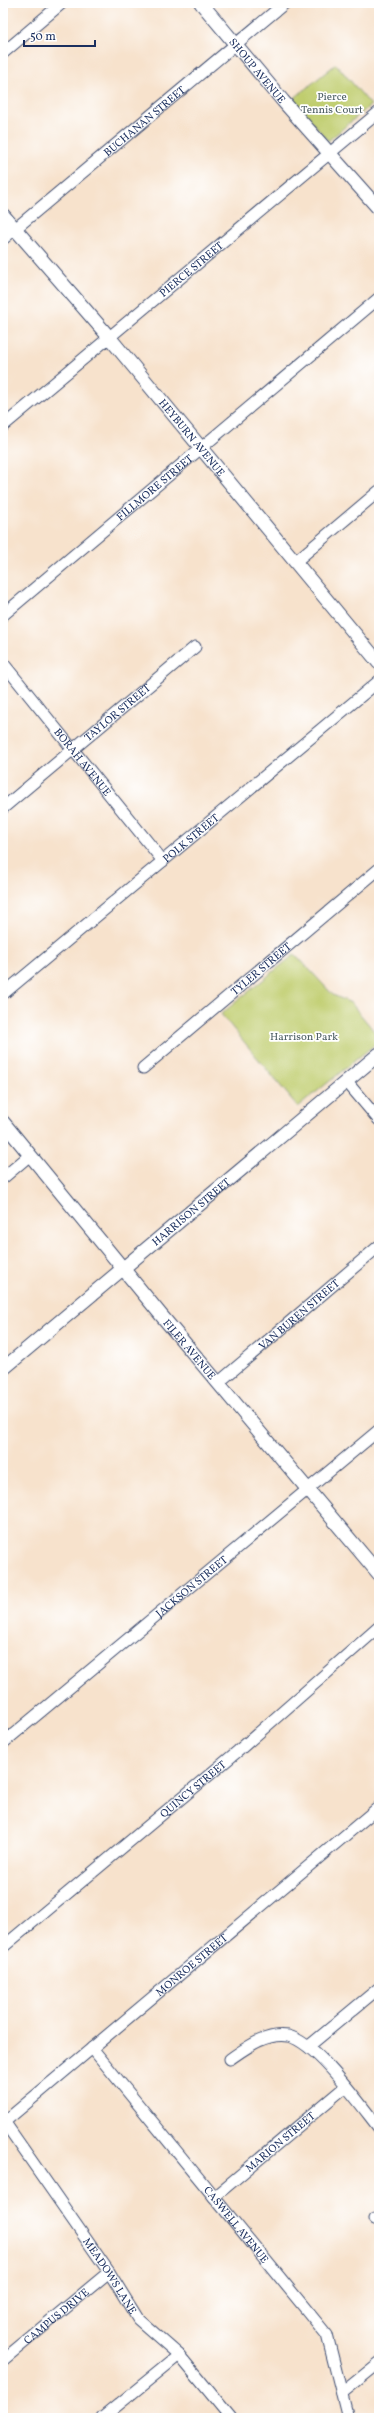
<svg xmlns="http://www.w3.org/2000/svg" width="382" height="2421" font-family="Vollkorn,serif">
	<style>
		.green { fill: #c0cd6e; stroke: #6e7e66 }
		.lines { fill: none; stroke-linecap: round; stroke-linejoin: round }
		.minor-casing { stroke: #3c4a6e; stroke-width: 13 }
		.tertiary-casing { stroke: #3c4a6e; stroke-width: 15 }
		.minor { stroke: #fff; stroke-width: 11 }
		.tertiary { stroke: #fff; stroke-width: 13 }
		.labels { text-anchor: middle; stroke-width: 3.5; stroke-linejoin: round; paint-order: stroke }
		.street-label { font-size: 11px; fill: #1b2f5e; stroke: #fff }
		.park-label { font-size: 11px; fill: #4d5e63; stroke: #fff }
	</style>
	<rect width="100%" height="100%" fill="#fff"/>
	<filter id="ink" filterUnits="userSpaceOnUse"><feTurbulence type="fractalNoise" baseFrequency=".025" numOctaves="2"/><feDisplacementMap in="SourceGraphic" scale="8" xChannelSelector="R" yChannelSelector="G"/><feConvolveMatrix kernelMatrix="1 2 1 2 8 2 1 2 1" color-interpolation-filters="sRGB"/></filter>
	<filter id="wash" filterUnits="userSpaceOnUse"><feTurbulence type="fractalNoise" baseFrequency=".012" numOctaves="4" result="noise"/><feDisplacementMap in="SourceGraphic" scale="16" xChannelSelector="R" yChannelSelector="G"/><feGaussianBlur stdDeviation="0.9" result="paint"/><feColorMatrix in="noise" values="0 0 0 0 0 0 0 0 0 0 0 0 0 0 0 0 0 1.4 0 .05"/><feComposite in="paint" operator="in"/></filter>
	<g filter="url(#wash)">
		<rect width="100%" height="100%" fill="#f7e2cc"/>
		<g class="green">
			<path d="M336 64 371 105 328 141 293 99Z"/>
			<path d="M295 954 333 995 351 1003 379 1037V1041L298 1107 221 1014Z"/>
		</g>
	</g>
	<g filter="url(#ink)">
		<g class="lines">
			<g class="minor-casing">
				<g id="minor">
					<path d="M3 53 62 3"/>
					<path id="s1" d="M3 239 285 3"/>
					<path id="s2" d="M3 426 379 112"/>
					<path d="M295 562 379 491"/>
					<path id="s3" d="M3 615 379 298"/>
					<path id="s4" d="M3 663 163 861"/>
					<path id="s5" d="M3 808 195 647"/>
					<path id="s6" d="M3 994 379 681"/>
					<path id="s7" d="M143 1068 379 869"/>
					<path d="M346 1081 379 1120"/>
					<path d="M3 1178 30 1155"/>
					<path id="s8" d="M218 1383 379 1246"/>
					<path id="s9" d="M3 1743 379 1430"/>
					<path id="s10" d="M3 1947 238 1751 379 1627"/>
					<path d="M309 2046 379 1988"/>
					<path id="s11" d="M92 2048 327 2335 348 2418"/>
					<path d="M230 2059C246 2048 267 2032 288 2036 316 2042 360 2104 379 2128"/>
					<path id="s12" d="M3 2120 109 2272 138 2319 179 2355 231 2418"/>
					<path id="s13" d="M3 2123 379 1807"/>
					<path id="s14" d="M214 2197 345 2087"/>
					<path d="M374 2219 379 2218"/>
					<path id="s15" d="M3 2360 109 2272"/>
					<path d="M342 2393 379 2363"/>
					<path d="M102 2418 179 2355"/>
				</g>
			</g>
			<g class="tertiary-casing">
				<g id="tertiary">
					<path id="s16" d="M201 3 283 101 379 209"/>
					<path id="s17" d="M3 215 109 337 379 663"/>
					<path id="s18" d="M3 1122 161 1315 379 1574"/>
					<path id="s19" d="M3 1369 379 1054"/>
				</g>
			</g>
			<use href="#minor" class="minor"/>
			<use href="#tertiary" class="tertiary"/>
		</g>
	</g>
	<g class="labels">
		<g class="street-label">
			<text dy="4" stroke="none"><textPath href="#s16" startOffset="88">SHOUP AVENUE</textPath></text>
			<text dy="4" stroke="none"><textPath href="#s1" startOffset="184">BUCHANAN STREET</textPath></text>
			<text dy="4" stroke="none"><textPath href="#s2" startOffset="245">PIERCE STREET</textPath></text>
			<text dy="4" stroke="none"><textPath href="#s17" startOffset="292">HEYBURN AVENUE</textPath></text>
			<text dy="4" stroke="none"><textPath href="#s3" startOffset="198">FILLMORE STREET</textPath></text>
			<text dy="4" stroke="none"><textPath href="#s5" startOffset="149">TAYLOR STREET</textPath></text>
			<text dy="4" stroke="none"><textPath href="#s4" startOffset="127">BORAH AVENUE</textPath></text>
			<text dy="4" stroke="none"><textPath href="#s6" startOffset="244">POLK STREET</textPath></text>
			<text dy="4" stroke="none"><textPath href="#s7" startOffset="154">TYLER STREET</textPath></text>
			<text dy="4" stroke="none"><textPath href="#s19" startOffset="245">HARRISON STREET</textPath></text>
			<text dy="4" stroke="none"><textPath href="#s8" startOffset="106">VAN BUREN STREET</textPath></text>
			<text dy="4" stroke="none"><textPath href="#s18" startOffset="294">FILER AVENUE</textPath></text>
			<text dy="4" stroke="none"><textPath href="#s9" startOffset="245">JACKSON STREET</textPath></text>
			<text dy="4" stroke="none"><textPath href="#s10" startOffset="247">QUINCY STREET</textPath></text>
			<text dy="4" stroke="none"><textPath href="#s13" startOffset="246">MONROE STREET</textPath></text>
			<text dy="4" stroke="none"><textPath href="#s14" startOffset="86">MARION STREET</textPath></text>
			<text dy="4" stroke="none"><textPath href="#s11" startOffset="228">CASWELL AVENUE</textPath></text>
			<text dy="4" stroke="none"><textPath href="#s12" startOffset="189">MEADOWS LANE</textPath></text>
			<text dy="4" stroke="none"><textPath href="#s15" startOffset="69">CAMPUS DRIVE</textPath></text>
		</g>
		<g class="park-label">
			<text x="332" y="100">Pierce<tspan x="332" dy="13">Tennis Court</tspan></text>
			<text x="304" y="1040">Harrison Park</text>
		</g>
	</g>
	<rect width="382" height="2421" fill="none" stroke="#fff" stroke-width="16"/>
	<path d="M24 40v6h71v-6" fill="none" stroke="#1b2f5e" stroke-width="2"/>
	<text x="30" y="40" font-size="12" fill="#1b2f5e" stroke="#ffffff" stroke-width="3" paint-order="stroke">50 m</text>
</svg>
